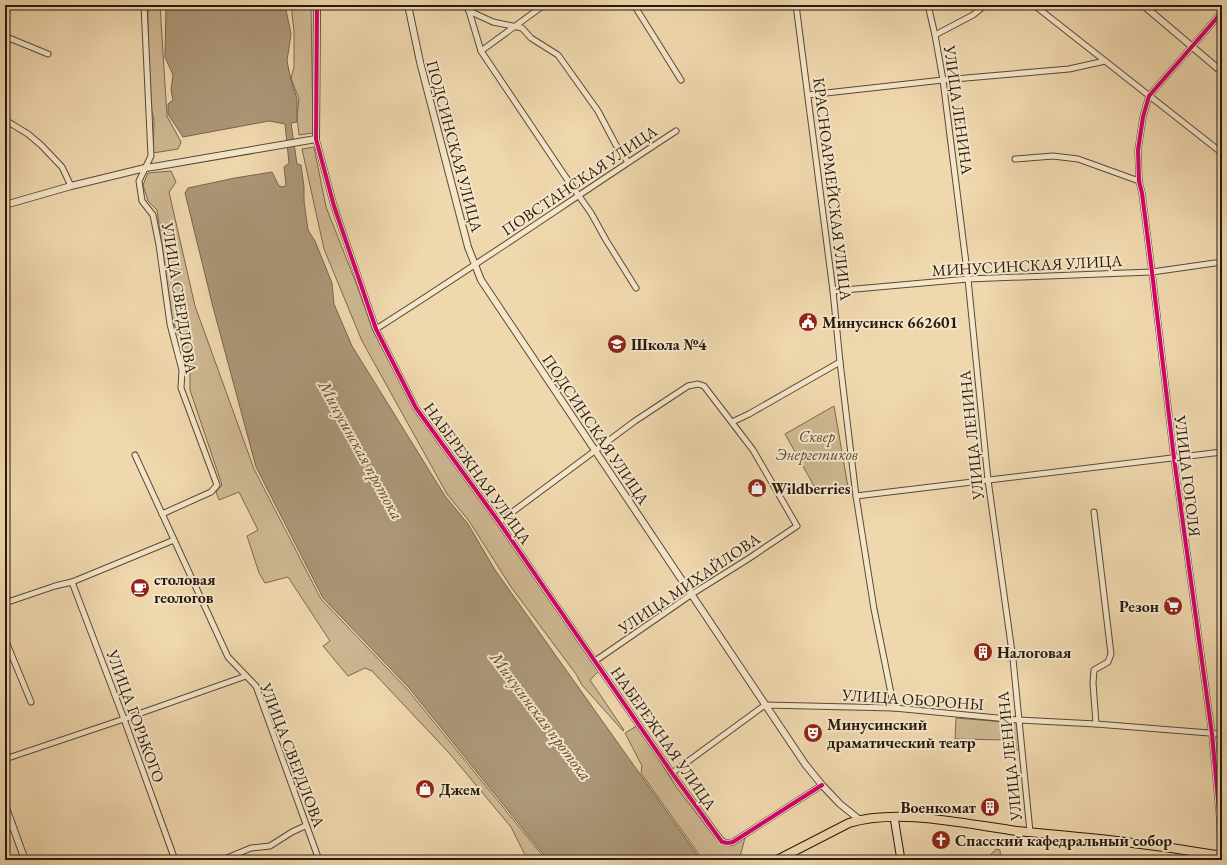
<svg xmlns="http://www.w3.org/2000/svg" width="1227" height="865" font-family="'EB Garamond',serif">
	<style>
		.green { fill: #ceb893; stroke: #7a6850 }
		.water { fill: #ac9778; stroke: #77654e }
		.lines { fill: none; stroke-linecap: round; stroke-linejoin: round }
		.minor-casing { stroke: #594936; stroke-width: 7 }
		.tertiary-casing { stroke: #594936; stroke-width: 8 }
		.secondary-casing { stroke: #27190e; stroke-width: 9 }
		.primary-casing { stroke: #27190e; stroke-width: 10 }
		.minor { stroke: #f5e6ca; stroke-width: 5 }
		.tertiary { stroke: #f5e6ca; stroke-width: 6 }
		.secondary { stroke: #f5e6ca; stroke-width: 7 }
		.primary { stroke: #f0d8ae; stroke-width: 8 }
		.cycleway-casing { stroke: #f5e6ca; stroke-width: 6 }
		.cycleway { stroke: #d6006c; stroke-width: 4 }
		.labels { text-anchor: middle; stroke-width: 4; stroke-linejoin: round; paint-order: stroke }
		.street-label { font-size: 16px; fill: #27190e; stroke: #f5e6ca }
		.poi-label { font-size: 16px; font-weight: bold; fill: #27190e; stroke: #f5e6ca; text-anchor: start }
		.park-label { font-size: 16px; font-style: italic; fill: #594936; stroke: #f5e6ca }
		.water-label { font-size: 17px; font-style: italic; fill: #5c4b38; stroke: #f5e6ca }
	</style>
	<rect width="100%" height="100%" fill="#f0d8ae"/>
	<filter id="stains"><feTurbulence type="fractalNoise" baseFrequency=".005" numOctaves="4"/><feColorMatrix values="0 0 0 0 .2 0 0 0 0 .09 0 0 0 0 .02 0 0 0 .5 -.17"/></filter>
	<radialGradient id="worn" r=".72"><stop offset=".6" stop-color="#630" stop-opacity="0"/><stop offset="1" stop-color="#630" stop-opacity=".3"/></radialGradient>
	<g class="green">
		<path d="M148 5H160L167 116 181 142 178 149 153 153 154 120 148 95Z"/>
		<path d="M291 5H311L313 133 299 135 297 117 299 99 291 78 294 67V31Z"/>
		<path d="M314 147 326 207 356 283 373 331 415 410 497 523 599 671 590 680 624 730 623 731 582 685 576 674 511 587 469 521 447 494 362 341 324 249 302 149Z"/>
		<path d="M171 171 176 182 169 192 195 306 254 469 321 599 407 689 546 860H525L526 857 511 827 450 754 372 671 365 668 348 676 323 646 330 641 288 577 265 583 259 573 247 536 258 530 239 492 219 500 216 492 222 485 190 390V365L172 319 157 210 148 201 143 185 148 173Z"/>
		<path d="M834 406 848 487 841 492 818 493 785 434Z"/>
		<path d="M956 718 1017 723 1019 749 1013 752 1006 740 955 739Z"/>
		<path d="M638 725 676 787 713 835 721 844 731 846 745 838 739 860H703L641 773 642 766 625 733Z"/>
		<path d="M996 849 1000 850 1001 860H986Z"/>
	</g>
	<path class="water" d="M166 5H285L291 34 287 61 291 80 297 99V122L291 123 297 164 301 165 304 187V201L308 230 315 241 332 283 334 304 352 346 445 496 468 524 495 570 701 860H548L409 688 323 598 256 467 213 307 185 193 188 188 235 178 272 172 279 186 283 187 286 185 284 167 289 163 285 124 269 121 183 137 168 114V104L173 100 171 90 173 75 165 57Z"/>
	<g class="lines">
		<g class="minor-casing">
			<g id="minor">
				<path d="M144 5 151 156 139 181 142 201 153 215 159 245 170 324 182 370 181 388 217 485 211 492 162 514"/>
				<path d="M465 5 469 11 481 51 565 176 591 213 606 240 636 288"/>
				<path d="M634 5 681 80"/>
				<path d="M796 5 833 291 840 362 856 496 874 609 894 708"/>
				<path d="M928 5 935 35 943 80 968 279 988 480 1013 659 1030 832"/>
				<path d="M1034 5 1222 153"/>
				<path d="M469 11 493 22 522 28 531 38 558 55 598 111 616 145 628 162"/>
				<path d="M935 35 973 15 985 5"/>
				<path d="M5 44 9 38 48 54"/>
				<path d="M481 51 544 5"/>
				<path d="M808 95 943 80 1069 69 1105 61"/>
				<path d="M5 120 28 134 41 145 62 167 71 186"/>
				<path d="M316 139 334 206 376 329 416 408 499 522 672 773 718 836C722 842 725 844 733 842L822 785"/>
				<path d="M1015 159 1053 156 1078 159 1139 181"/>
				<path d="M833 291 968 279 1152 272 1222 262"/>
				<path d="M376 329C477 265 575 197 676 131"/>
				<path d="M732 422 749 414 840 362"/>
				<path d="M135 455 228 657 256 686 319 860"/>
				<path d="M856 496 1222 452"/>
				<path d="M1094 512 1111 654 1108 662 1094 670 1093 683 1096 724"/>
				<path d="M499 522 635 421 688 386 698 384 704 386 753 450 797 526 748 559 692 594 595 661"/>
				<path d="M72 582 124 719 175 860"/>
				<path d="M5 603 55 586 72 582 174 540"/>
				<path d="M5 639 31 702"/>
				<path d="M5 759 124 719 246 676"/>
				<path d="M672 773 765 705 894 708 1019 720 1096 724 1222 734"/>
				<path d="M222 860 251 848 270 846 292 832 305 826"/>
				<path d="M1221 860 1220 822 1212 734 1174 458 1152 272 1142 193 1139 181 1138 150 1143 117 1149 96 1222 12"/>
			</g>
		</g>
		<g class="tertiary-casing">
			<g id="tertiary">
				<path d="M408 5 420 62 468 247 481 280 805 764 822 785 840 804 860 820"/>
				<path d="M1143 5 1222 72"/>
				<path d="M5 205 71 186 145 168 159 166 316 139 317 5"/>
				<path d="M5 805 25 860"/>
			</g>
		</g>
		<g class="secondary-casing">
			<path id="secondary" d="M894 817 901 860"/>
		</g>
		<g class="primary-casing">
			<path id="primary" d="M777 860 849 823C898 808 965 824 1017 831 1050 834 1084 837 1117 841 1152 845 1187 850 1222 856"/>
		</g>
		<use href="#minor" class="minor"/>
		<use href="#tertiary" class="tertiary"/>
		<use href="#secondary" class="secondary"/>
		<use href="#primary" class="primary"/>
		<g class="cycleway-casing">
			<g id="cycleway">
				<path d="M317 5 316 139 334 206 376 329 416 408 499 522 672 773 722 842 728 843 733 842 822 785"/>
				<path d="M1221 860 1220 822 1212 734 1174 458 1152 272 1142 193 1139 181 1138 150 1143 117 1149 96 1222 12"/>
			</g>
		</g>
		<use href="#cycleway" class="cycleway"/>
	</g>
	<defs>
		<g id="civic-disc" transform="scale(1)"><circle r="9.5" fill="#8f2418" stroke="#f5e6ca"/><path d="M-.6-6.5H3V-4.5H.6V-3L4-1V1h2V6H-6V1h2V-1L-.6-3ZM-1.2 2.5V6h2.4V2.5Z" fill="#fff"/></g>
		<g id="school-disc" transform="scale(1)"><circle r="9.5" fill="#8f2418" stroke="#f5e6ca"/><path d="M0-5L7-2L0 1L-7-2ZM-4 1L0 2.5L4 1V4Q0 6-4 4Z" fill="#fff"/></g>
		<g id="shop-disc" transform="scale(1)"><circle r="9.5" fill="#8f2418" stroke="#f5e6ca"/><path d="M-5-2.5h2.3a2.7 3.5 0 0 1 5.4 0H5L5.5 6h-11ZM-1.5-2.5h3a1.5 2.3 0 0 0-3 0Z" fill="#fff"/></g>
		<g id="cafe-disc" transform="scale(1)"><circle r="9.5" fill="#8f2418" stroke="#f5e6ca"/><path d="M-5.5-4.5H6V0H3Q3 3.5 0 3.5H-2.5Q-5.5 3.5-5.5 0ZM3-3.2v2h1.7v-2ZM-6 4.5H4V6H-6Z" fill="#fff"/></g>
		<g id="supermarket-disc" transform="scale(1)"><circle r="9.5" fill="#8f2418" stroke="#f5e6ca"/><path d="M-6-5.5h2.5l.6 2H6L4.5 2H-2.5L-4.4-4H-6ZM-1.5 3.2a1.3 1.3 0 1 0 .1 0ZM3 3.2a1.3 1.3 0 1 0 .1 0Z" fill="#fff"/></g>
		<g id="building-disc" transform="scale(1)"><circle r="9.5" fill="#8f2418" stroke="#f5e6ca"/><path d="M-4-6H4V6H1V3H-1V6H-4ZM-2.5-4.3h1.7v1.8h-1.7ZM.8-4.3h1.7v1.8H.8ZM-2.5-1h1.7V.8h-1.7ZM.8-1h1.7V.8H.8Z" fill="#fff"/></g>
		<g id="theatre-disc" transform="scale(1)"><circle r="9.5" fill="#8f2418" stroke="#f5e6ca"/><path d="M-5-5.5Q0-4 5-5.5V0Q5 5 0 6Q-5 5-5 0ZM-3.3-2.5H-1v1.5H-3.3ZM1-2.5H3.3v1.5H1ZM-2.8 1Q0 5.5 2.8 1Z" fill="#fff"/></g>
		<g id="church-disc" transform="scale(1)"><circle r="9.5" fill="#8f2418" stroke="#f5e6ca"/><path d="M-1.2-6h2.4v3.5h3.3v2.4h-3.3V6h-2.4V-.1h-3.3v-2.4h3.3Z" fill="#fff"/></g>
	</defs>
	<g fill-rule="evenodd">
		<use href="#civic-disc" x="808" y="322"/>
		<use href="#school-disc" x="617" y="344"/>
		<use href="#shop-disc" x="757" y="488"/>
		<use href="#cafe-disc" x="140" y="588"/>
		<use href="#supermarket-disc" x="1173" y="606"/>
		<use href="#building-disc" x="983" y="652"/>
		<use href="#theatre-disc" x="813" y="733"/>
		<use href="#shop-disc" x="425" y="789"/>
		<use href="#building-disc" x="990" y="807"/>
		<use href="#church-disc" x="941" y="840"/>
	</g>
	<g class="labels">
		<g class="street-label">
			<text transform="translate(959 110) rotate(82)" y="6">УЛИЦА ЛЕНИНА</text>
			<text transform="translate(455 146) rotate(75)" y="6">ПОДСИНСКАЯ УЛИЦА</text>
			<text transform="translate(579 180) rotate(-34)" y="6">ПОВСТАНСКАЯ УЛИЦА</text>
			<text transform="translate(833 189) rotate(83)" y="6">КРАСНОАРМЕЙСКАЯ УЛИЦА</text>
			<text transform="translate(1027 265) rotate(-3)" y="6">МИНУСИНСКАЯ УЛИЦА</text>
			<text transform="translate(180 298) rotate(81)" y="6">УЛИЦА СВЕРДЛОВА</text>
			<text transform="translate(596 429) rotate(56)" y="6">ПОДСИНСКАЯ УЛИЦА</text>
			<text transform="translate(971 435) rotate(-96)" y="6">УЛИЦА ЛЕНИНА</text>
			<text transform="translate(478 473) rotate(54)" y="6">НАБЕРЕЖНАЯ УЛИЦА</text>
			<text transform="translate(1188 476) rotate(83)" y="6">УЛИЦА ГОГОЛЯ</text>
			<text transform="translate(689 583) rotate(-34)" y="6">УЛИЦА МИХАЙЛОВА</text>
			<text transform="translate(913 699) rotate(4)" y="6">УЛИЦА ОБОРОНЫ</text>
			<text transform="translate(136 716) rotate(70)" y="6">УЛИЦА ГОРЬКОГО</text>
			<text transform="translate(664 738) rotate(55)" y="6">НАБЕРЕЖНАЯ УЛИЦА</text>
			<text transform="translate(293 755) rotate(69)" y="6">УЛИЦА СВЕРДЛОВА</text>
			<text transform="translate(1009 756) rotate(-96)" y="6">УЛИЦА ЛЕНИНА</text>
		</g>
		<g class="poi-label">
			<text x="822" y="328">Минусинск 662601</text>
			<text x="631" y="350">Школа №4</text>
			<text x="771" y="494">Wildberries</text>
			<text x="154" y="585">столовая<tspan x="154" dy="18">геологов</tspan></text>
			<text x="1159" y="612" text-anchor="end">Резон</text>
			<text x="997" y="658">Налоговая</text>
			<text x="827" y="730">Минусинский<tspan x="827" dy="18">драматический театр</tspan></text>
			<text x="439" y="795">Джем</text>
			<text x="976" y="813" text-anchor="end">Военкомат</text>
			<text x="955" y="846">Спасский кафедральный собор</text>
		</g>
		<g class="park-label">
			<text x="817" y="442">Сквер<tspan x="817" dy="18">Энергетиков</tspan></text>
		</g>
		<g class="water-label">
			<text transform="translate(361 450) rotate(61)" y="6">Минусинская протока</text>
			<text transform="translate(541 716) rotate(53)" y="6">Минусинская протока</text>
		</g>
	</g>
	<rect width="1227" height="865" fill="none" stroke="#f0d8ae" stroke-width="20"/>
	<rect x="6" y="6" width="1215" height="853" fill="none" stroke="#27190e" stroke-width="2"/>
	<rect x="10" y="10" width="1207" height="845" fill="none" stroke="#27190e"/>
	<rect width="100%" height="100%" filter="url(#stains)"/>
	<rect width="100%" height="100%" fill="url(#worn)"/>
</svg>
